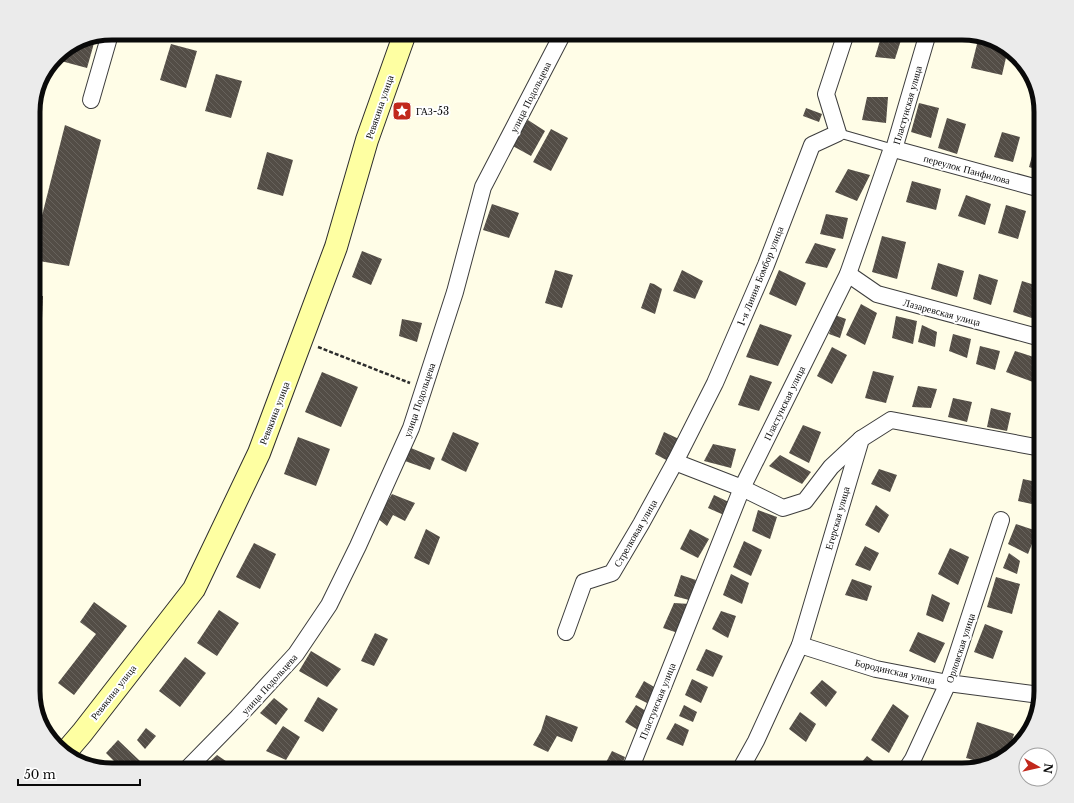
<svg xmlns="http://www.w3.org/2000/svg" width="1074" height="803" font-family="'Libre Baskerville',serif">
	<style>
		.building { fill: url(#building-back-hatch) }
		.lines { fill: none; stroke-linecap: round; stroke-linejoin: round }
		.service-casing { stroke: #3d3d3d; stroke-width: 10 }
		.minor-casing { stroke: #3d3d3d; stroke-width: 18 }
		.secondary-casing { stroke: #2c2c2c; stroke-width: 24 }
		.path { stroke: #2c2c2c; stroke-width: 2.5; stroke-dasharray: 4 2; stroke-linecap: butt }
		.service { stroke: #fff; stroke-width: 8 }
		.minor { stroke: #fff; stroke-width: 16 }
		.secondary { stroke: #feffa2; stroke-width: 22 }
		.labels { text-anchor: middle; stroke-width: 4; stroke-linejoin: round; paint-order: stroke }
		.street-label { font-size: 10px; fill: #0a0a0a; stroke: #fff }
		.poi-label { font-size: 10px; fill: #0a0a0a; stroke: #fff; text-anchor: start }
		.rim { fill: none; stroke: #0a0a0a; stroke-width: 5 }
	</style>
	<defs>
		<pattern id="building-back-hatch" width="6" height="6" patternUnits="userSpaceOnUse"><rect width="6" height="6" fill="#534d46"/><path d="M-1 5l2 2M0 0l6 6M5-1l2 2" fill="none" stroke="#67625c"/></pattern>
	</defs>
	<rect width="100%" height="100%" fill="#fffde7"/>
	<g class="building">
		<path d="M464 33H487L485 39Z"/>
		<path d="M882 34 902 37 895 59 875 57Z"/>
		<path d="M96 36 87 68 61 61 64 51 82 39Z"/>
		<path d="M978 40 1008 49 1002 75 971 68Z"/>
		<path d="M171 44 197 51 186 88 160 80Z"/>
		<path d="M216 74 242 81 231 118 205 111Z"/>
		<path d="M867 97H888L886 123 862 120Z"/>
		<path d="M919 103 939 108 931 138 911 132Z"/>
		<path d="M806 108 822 114 819 122 803 116Z"/>
		<path d="M947 118 966 124 957 154 938 148Z"/>
		<path d="M528 120 545 131 531 156 511 145Z"/>
		<path d="M65 125 101 140 69 266 33 260V251Z"/>
		<path d="M551 129 568 138 551 171 533 162Z"/>
		<path d="M1002 132 1020 137 1013 162 994 157Z"/>
		<path d="M1034 149 1041 151V171L1029 167Z"/>
		<path d="M267 152 293 160 283 196 257 189Z"/>
		<path d="M848 169 870 175 857 201 835 192Z"/>
		<path d="M912 181 941 189 936 210 906 202Z"/>
		<path d="M966 195 991 204 985 225 958 216Z"/>
		<path d="M492 204 519 213 509 238 483 230Z"/>
		<path d="M1006 205 1026 211 1018 239 998 233Z"/>
		<path d="M826 214 848 218 843 239 820 234Z"/>
		<path d="M1038 214 1041 215V236L1034 234Z"/>
		<path d="M882 236 906 242 897 279 872 272Z"/>
		<path d="M815 243 836 249 827 268 805 263Z"/>
		<path d="M362 251 382 259 371 285 352 277Z"/>
		<path d="M938 263 964 271 957 297 931 289Z"/>
		<path d="M555 270 573 275 562 308 545 303Z"/>
		<path d="M682 270 703 281 695 299 673 291Z"/>
		<path d="M779 270 806 283 796 306 769 294Z"/>
		<path d="M979 274 998 280 991 305 973 299Z"/>
		<path d="M1022 281 1041 287V311L1038 320 1013 312Z"/>
		<path d="M650 283 654 284 662 289 655 314 641 308Z"/>
		<path d="M33 296H43L37 429H33Z"/>
		<path d="M861 304 877 313 865 345 846 335Z"/>
		<path d="M835 315 846 319 840 338 829 334Z"/>
		<path d="M896 316 917 321 913 344 892 338Z"/>
		<path d="M402 319 422 323 417 342 399 336Z"/>
		<path d="M760 324 792 335 778 366 746 357Z"/>
		<path d="M922 325 937 332 935 347 918 342Z"/>
		<path d="M953 334 971 339 967 358 949 351Z"/>
		<path d="M980 346 1000 351 995 370 976 364Z"/>
		<path d="M832 347 847 355 832 384 817 376Z"/>
		<path d="M1015 351 1040 359 1033 382 1006 372Z"/>
		<path d="M873 371 894 376 886 403 865 398Z"/>
		<path d="M322 372 358 387 341 427 305 412Z"/>
		<path d="M750 375 772 382 759 411 738 405Z"/>
		<path d="M918 386 937 389 931 408 912 407Z"/>
		<path d="M953 398 972 402 967 422 948 417Z"/>
		<path d="M991 408 1011 413 1007 431 987 427Z"/>
		<path d="M803 425 821 432 809 463 789 453Z"/>
		<path d="M453 432 479 443 466 472 441 460Z"/>
		<path d="M664 432 679 439 670 462 655 454Z"/>
		<path d="M298 437 330 449 316 486 284 474Z"/>
		<path d="M713 444 736 449 731 468 704 461Z"/>
		<path d="M411 448 435 458 430 470 405 461Z"/>
		<path d="M780 455 811 472 802 484 769 466Z"/>
		<path d="M879 469 897 475 890 492 871 484Z"/>
		<path d="M1023 479 1041 483V506L1018 501Z"/>
		<path d="M392 494 415 503 405 521 393 515 387 526 377 518Z"/>
		<path d="M714 495 731 503 724 515 708 508Z"/>
		<path d="M876 505 889 515 879 533 865 525Z"/>
		<path d="M758 510 777 517 770 539 752 531Z"/>
		<path d="M1016 524 1037 531 1028 554 1008 544Z"/>
		<path d="M426 529 440 537 429 565 414 558Z"/>
		<path d="M690 529 709 539 698 558 680 549Z"/>
		<path d="M744 541 762 550 751 576 733 567Z"/>
		<path d="M254 543 276 554 260 589 236 577Z"/>
		<path d="M865 546 879 553 870 571 855 565Z"/>
		<path d="M950 548 969 557 958 585 938 574Z"/>
		<path d="M1009 553 1020 561 1017 574 1003 568Z"/>
		<path d="M731 574 749 583 742 604 723 595Z"/>
		<path d="M681 575 696 580 689 600 674 596Z"/>
		<path d="M996 577 1020 584 1012 614 987 607Z"/>
		<path d="M852 579 872 586 867 601 845 595Z"/>
		<path d="M932 594 950 603 943 622 926 615Z"/>
		<path d="M94 602 127 626 74 695 58 683 96 634 80 622Z"/>
		<path d="M674 603 690 604 678 633 663 628Z"/>
		<path d="M219 610 239 623 217 656 197 643Z"/>
		<path d="M721 611 736 616 728 638 712 629Z"/>
		<path d="M985 624 1003 631 993 659 974 652Z"/>
		<path d="M918 632 945 643 935 663 909 651Z"/>
		<path d="M375 633 388 639 374 666 361 661Z"/>
		<path d="M706 649 723 656 713 677 696 670Z"/>
		<path d="M311 651 341 669 327 687 299 671Z"/>
		<path d="M185 657 206 673 180 707 159 691Z"/>
		<path d="M692 679 708 687 701 703 685 695Z"/>
		<path d="M822 680 837 692 826 707 810 693Z"/>
		<path d="M644 681 656 688 649 704 635 697Z"/>
		<path d="M318 697 338 709 323 732 304 721Z"/>
		<path d="M274 698 288 709 276 725 260 713Z"/>
		<path d="M893 704 909 716 889 753 871 740Z"/>
		<path d="M636 705 646 711 638 730 625 722Z"/>
		<path d="M684 705 697 712 693 722 679 716Z"/>
		<path d="M800 712 816 724 806 742 789 729Z"/>
		<path d="M546 715 578 727 572 742 557 736 548 752 533 745 541 731Z"/>
		<path d="M977 722 1014 734 1009 751 997 762 988 764 966 758Z"/>
		<path d="M675 723 689 730 683 746 666 739Z"/>
		<path d="M283 726 300 737 286 760 266 751Z"/>
		<path d="M146 728 156 736 145 749 137 740Z"/>
		<path d="M118 740 141 762 134 770H123L106 753Z"/>
		<path d="M612 751 625 757 620 770H602Z"/>
		<path d="M217 755 239 770H201Z"/>
		<path d="M867 756 881 767 879 770H855Z"/>
	</g>
	<g class="lines">
		<g class="service-casing">
			<path id="service" d="M838 133 894 149"/>
		</g>
		<g class="minor-casing">
			<g id="minor">
				<path d="M846 33 826 94 838 133 812 145 766 265 715 383 675 462 742 488 783 508 805 501 831 467 861 439"/>
				<path d="M91 100 110 34"/>
				<path d="M894 149 1041 189"/>
				<path d="M848 274 877 294 1041 338"/>
				<path d="M566 632 584 582 612 573 641 524 675 462"/>
				<path d="M800 645 876 669 948 683 1040 695"/>
				<path d="M186 770 238 717 296 654 329 605 358 546 411 428 455 292 483 187 563 33"/>
				<path d="M630 770 742 488 848 274 891 151 894 149 928 33"/>
				<path d="M740 770 756 741 800 645 861 439 891 420 1041 448"/>
				<path d="M906 770 913 759 948 683 1001 520"/>
			</g>
		</g>
		<g class="secondary-casing">
			<path id="secondary" d="M64 754 82 733 194 589 259 453 336 247 367 140 405 33"/>
		</g>
		<path class="path" d="M318 347 410 383"/>
		<use href="#service" class="service"/>
		<use href="#minor" class="minor"/>
		<use href="#secondary" class="secondary"/>
	</g>
	<defs>
		<g id="sight-square" transform="scale(1)"><rect x="-9" y="-9" width="18" height="18" rx="4" fill="#c1281c" stroke="#fff"/><path d="M0-6L1.8-2.2L6-1.7L2.9 1.2L3.7 5.4L0 3.3L-3.7 5.4L-2.9 1.2L-6-1.7L-1.8-2.2Z" fill="#fff"/></g>
	</defs>
	<g fill-rule="evenodd">
		<use href="#sight-square" x="402" y="111"/>
	</g>
	<g class="labels">
		<g class="street-label">
			<text transform="translate(530 97) rotate(-63)" y="4">улица Подольцева</text>
			<text transform="translate(907 105) rotate(-74)" y="4">Пластунская улица</text>
			<text transform="translate(379 107) rotate(-71)" y="4">Ревякина улица</text>
			<text transform="translate(967 169) rotate(15)" y="4">переулок Панфилова</text>
			<text transform="translate(760 276) rotate(-68)" y="4">1-я Линия Бомбор улица</text>
			<text transform="translate(942 312) rotate(15)" y="4">Лазаревская улица</text>
			<text transform="translate(419 400) rotate(-71)" y="4">улица Подольцева</text>
			<text transform="translate(784 403) rotate(-64)" y="4">Пластунская улица</text>
			<text transform="translate(274 413) rotate(-69)" y="4">Ревякина улица</text>
			<text transform="translate(837 518) rotate(-74)" y="4">Егерская улица</text>
			<text transform="translate(635 533) rotate(-60)" y="4">Стрелковая улица</text>
			<text transform="translate(960 648) rotate(-72)" y="4">Орловская улица</text>
			<text transform="translate(895 671) rotate(13)" y="4">Бородинская улица</text>
			<text transform="translate(269 684) rotate(-48)" y="4">улица Подольцева</text>
			<text transform="translate(113 692) rotate(-52)" y="4">Ревякина улица</text>
			<text transform="translate(657 701) rotate(-68)" y="4">Пластунская улица</text>
		</g>
		<g class="poi-label">
			<text x="416" y="115">ГАЗ-53</text>
		</g>
	</g>
	<path d="M0 0H1074V803H0ZM112 40H962A72 72 0 0 1 1034 112V691A72 72 0 0 1 962 763H112A72 72 0 0 1 40 691V112A72 72 0 0 1 112 40Z" fill="#ebebeb" fill-rule="evenodd"/>
	<path class="rim" d="M112 40H962A72 72 0 0 1 1034 112V691A72 72 0 0 1 962 763H112A72 72 0 0 1 40 691V112A72 72 0 0 1 112 40Z"/>
	<g transform="translate(1038 767) rotate(98)"><circle r="19" fill="#ffffff" stroke="#9d9d9d"/>
	<path d="M0-3L7 15L0 10L-7 15Z" fill="#c1281c"/>
	<text y="-6" font-size="11" font-weight="bold" text-anchor="middle" fill="#0a0a0a">N</text>
	</g>
	<path d="M18 779v6h122v-6" fill="none" stroke="#0a0a0a" stroke-width="2"/>
	<text x="24" y="779" font-size="12" fill="#0a0a0a" stroke="#ffffff" stroke-width="3" paint-order="stroke">50 m</text>
</svg>
